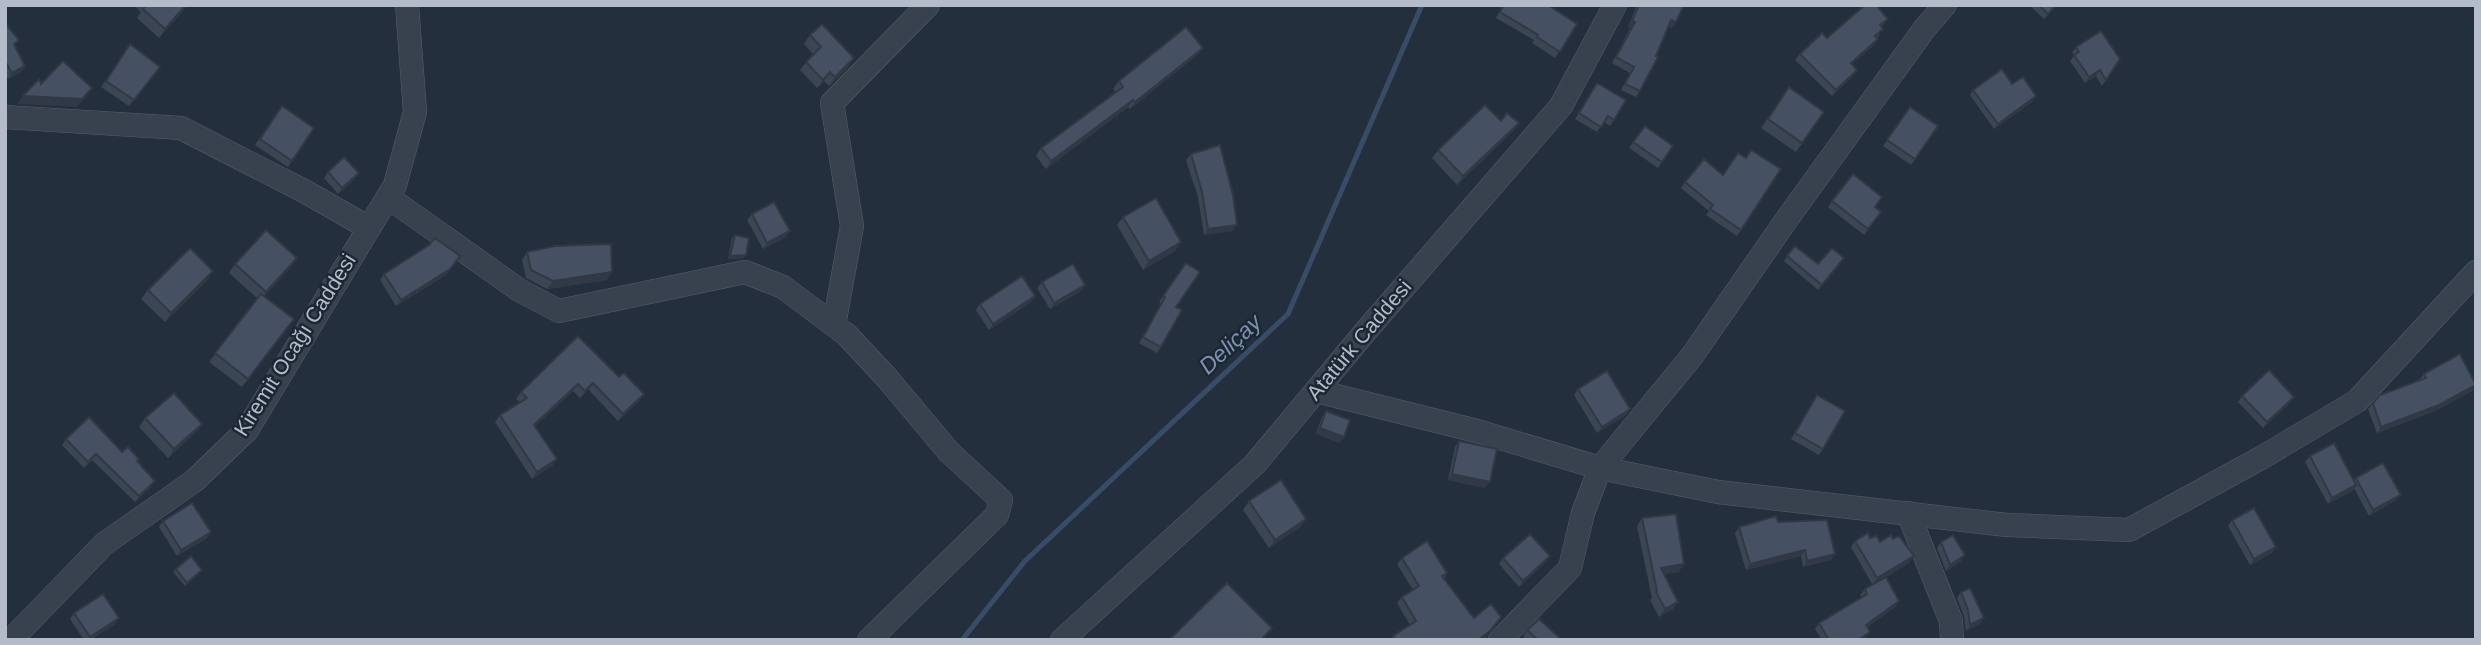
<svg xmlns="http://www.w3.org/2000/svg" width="2481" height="645" font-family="Arial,sans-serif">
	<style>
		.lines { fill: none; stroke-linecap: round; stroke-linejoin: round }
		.stream { stroke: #394c67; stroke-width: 5 }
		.minor-casing { stroke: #565f6c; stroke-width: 24 }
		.minor { stroke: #38414e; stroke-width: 23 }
		.wall { fill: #3b4654 }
		.shaded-wall { fill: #303945 }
		.building { fill: #455162; stroke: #303945; stroke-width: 2 }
		.labels { text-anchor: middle; stroke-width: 5; stroke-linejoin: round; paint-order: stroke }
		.street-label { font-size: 21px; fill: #b4bcc9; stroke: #1d2633 }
		.water-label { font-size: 23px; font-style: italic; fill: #7c92b1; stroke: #1d2633 }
	</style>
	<rect width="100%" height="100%" fill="#242f3e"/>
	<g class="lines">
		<path class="stream" d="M962 640 1025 561 1288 314 1422 5"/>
		<g class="minor-casing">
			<g id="minor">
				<path d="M5 117 181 128 306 192 369 228"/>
				<path d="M388 197 519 290 559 311 745 272 783 287 847 335 887 378 949 452 1001 500 997 515 869 640"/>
				<path d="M834 325 852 226 832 103 928 5"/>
				<path d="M1316 391 1477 431 1600 468 1718 492 2007 525 2129 530 2261 458 2357 401 2476 272"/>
				<path d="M1908 513 1951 621 1952 640"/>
				<path d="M11 640 104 544 194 481 247 430 395 185 415 112 407 5"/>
				<path d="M1062 640 1255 464 1365 332 1561 106 1615 5"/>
				<path d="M1500 640 1570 568 1583 513 1600 468 1692 356 1787 219 1925 28 1945 5"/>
			</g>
		</g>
		<use href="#minor" class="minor"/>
	</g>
	<g class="wall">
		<path d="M133 5H188L159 38 137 18 141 12Z"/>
		<path d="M1503 5 1577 24 1555 58 1532 43 1534 40 1496 18Z"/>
		<path d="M1637 5H1684L1676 22 1672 28 1668 27 1640 91 1636 97 1621 90 1630 73 1612 63 1630 28 1628 27Z"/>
		<path d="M2029 5H2057L2044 19Z"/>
		<path d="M1888 19 1881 27 1879 35 1877 38 1878 39 1874 45 1852 64 1853 76 1832 96 1795 60 1800 54Z"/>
		<path d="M5 23 15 46 25 66 21 72 8 79 5 73Z"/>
		<path d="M810 35 848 67 829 86 824 81 817 88 800 70 806 62 813 54 804 44Z"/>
		<path d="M130 44 156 73 129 106 101 87Z"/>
		<path d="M2076 47 2120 59 2102 86 2096 76 2085 83 2070 61 2074 56 2072 53Z"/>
		<path d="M1203 48 1197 55 1130 109 1128 107 1046 169 1036 156 1041 148 1116 92 1113 89 1119 81Z"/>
		<path d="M1597 83 1614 120 1610 126 1604 122 1597 132 1575 119Z"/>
		<path d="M2012 84 2032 102 1994 129 1970 95 1973 90Z"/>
		<path d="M1789 87 1824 112 1796 152 1761 128Z"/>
		<path d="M282 106 314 128 288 167 255 145Z"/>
		<path d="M1910 107 1938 126 1911 165 1883 146Z"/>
		<path d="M1501 121 1519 123 1513 131 1457 185 1432 158 1438 150Z"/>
		<path d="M1645 126 1673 146 1658 168 1629 148Z"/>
		<path d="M1191 154 1233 231 1204 235 1198 197 1186 160Z"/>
		<path d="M1746 158 1781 169 1737 236 1706 215 1709 211 1681 188 1685 182 1723 175Z"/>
		<path d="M328 172 355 179 338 194 324 178Z"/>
		<path d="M1853 174 1875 207 1881 212 1864 235 1828 207Z"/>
		<path d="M752 214 786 237 763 249 747 220Z"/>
		<path d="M1123 217 1181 242 1175 251 1143 270 1117 225Z"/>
		<path d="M735 235 744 258 728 259 732 238Z"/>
		<path d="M1795 246 1818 264 1841 263 1818 290 1784 261Z"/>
		<path d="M527 252 607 280 547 289 526 278 522 260Z"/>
		<path d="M297 258 291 267 264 296 288 328 242 387 209 362 258 299 229 273 235 264Z"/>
		<path d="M1186 263 1176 307 1161 347 1157 353 1139 343 1161 303 1159 302Z"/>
		<path d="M384 274 446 275 396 306 380 280Z"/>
		<path d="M207 280 165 322 141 299 148 290Z"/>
		<path d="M1042 282 1085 285 1081 291 1050 309 1037 288Z"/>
		<path d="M1035 296 1031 302 989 330 976 310 980 304Z"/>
		<path d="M2424 374 2472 391 2435 411 2377 433 2368 409 2373 403 2419 380Z"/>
		<path d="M619 377 644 394 639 401 618 421 588 389 580 398 573 391 535 426 557 459 552 466 532 479 495 422 500 415 520 402 516 399 521 392Z"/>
		<path d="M1578 389 1630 409 1626 415 1597 433 1574 395Z"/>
		<path d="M1817 395 1823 449 1819 455 1791 439Z"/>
		<path d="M2242 396 2294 397 2290 403 2263 428 2238 402Z"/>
		<path d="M1326 411 1340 443 1316 434 1322 417Z"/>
		<path d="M145 418 196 432 168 458 139 427Z"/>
		<path d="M66 439 122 452 139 459 137 462 151 487 135 502 92 460 84 468 62 445Z"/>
		<path d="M1459 441 1485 488 1448 480 1455 447Z"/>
		<path d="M2310 456 2354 480 2356 478 2396 500 2369 516 2354 488 2352 491 2328 504 2305 462Z"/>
		<path d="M1249 501 1306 519 1300 527 1269 548 1243 510Z"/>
		<path d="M1642 518 1679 572 1664 574 1673 609 1659 617 1650 600 1652 598 1637 526Z"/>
		<path d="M2232 520 2276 547 2272 553 2250 565 2228 526Z"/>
		<path d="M163 521 207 538 177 556 159 527Z"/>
		<path d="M1778 522 1835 554 1831 560 1803 567 1801 556 1746 570 1735 533 1739 527Z"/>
		<path d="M1870 538 1880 542 1910 562 1886 577 1899 601 1895 607 1867 627 1866 638 1863 640H1822L1815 629 1819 623 1862 597 1860 595 1865 589 1872 584 1851 547 1855 541Z"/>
		<path d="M1941 542 1961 561 1946 571 1937 548Z"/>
		<path d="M1550 556 1546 562 1519 587 1499 564 1503 558Z"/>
		<path d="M1402 558 1447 573 1444 579 1487 636 1482 640H1390L1393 636 1410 625 1397 603 1402 597 1413 590 1397 564Z"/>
		<path d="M176 569 202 570 185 586 173 572Z"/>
		<path d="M1961 592 1980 624 1966 631 1964 616 1957 598Z"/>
		<path d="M74 613 115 624 90 640H84L70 619Z"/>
		<path d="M1527 630 1562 640H1527L1523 636Z"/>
	</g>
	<g class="shaded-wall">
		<path d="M186 5H188L159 38 165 29Z"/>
		<path d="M1671 20 1676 22 1672 28 1667 26Z"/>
		<path d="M1632 21 1635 22 1630 28 1628 27Z"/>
		<path d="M1878 39 1874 45 1847 69 1851 63Z"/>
		<path d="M1203 48 1197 55 1130 109 1135 102Z"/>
		<path d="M854 58 848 67 829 86 835 77Z"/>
		<path d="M25 66 21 72 8 79 12 73Z"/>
		<path d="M1857 70 1853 76 1832 96 1836 90Z"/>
		<path d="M2100 70 2096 76 2085 83 2089 77Z"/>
		<path d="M830 72 824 81 817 88 823 80Z"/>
		<path d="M92 88 86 97 76 107 17 104 23 96Z"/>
		<path d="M2036 96 2032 102 1994 129 1998 124Z"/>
		<path d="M1133 100 1128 107 1046 169 1051 161Z"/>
		<path d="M1519 123 1513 131 1457 185 1463 176Z"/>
		<path d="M359 173 355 179 338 194 342 188Z"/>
		<path d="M1237 225 1233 231 1204 235 1208 229Z"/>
		<path d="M790 231 786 237 763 249 767 243Z"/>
		<path d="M1181 242 1175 251 1143 270 1149 261Z"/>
		<path d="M746 255 744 258 728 259 730 256Z"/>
		<path d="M460 256 446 275 396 306 401 300Z"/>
		<path d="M297 258 291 267 260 301 266 292Z"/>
		<path d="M213 271 207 280 165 322 171 313Z"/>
		<path d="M612 272 607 280 547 289 553 281Z"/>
		<path d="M1085 285 1081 291 1050 309 1054 303Z"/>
		<path d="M1035 296 1031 302 989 330 993 324Z"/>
		<path d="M578 384 573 391 530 431 534 425Z"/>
		<path d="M2476 385 2472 391 2435 411 2377 433 2381 427Z"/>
		<path d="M644 394 639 401 618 421 623 414Z"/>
		<path d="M2294 397 2290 403 2263 428 2267 422Z"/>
		<path d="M1630 409 1626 415 1597 433 1602 427Z"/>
		<path d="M202 424 196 432 168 458 174 449Z"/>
		<path d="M1320 428 1344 437 1340 443 1316 434Z"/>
		<path d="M557 459 552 466 532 479 537 472Z"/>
		<path d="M1452 474 1490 482 1485 488 1448 480Z"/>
		<path d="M155 481 151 487 135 502 139 496Z"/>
		<path d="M2356 485 2352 491 2328 504 2332 498Z"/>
		<path d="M2401 495 2396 500 2369 516 2373 510Z"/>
		<path d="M1306 519 1300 527 1269 548 1275 540Z"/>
		<path d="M211 532 207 538 177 556 181 550Z"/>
		<path d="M2276 547 2272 553 2250 565 2254 559Z"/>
		<path d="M1805 550 1801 556 1746 570 1750 564Z"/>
		<path d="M1835 554 1831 560 1803 567 1807 561Z"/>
		<path d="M1965 555 1961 561 1946 571 1950 565Z"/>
		<path d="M1550 556 1546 562 1519 587 1523 581Z"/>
		<path d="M1914 556 1910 562 1873 584 1877 578Z"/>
		<path d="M1684 564 1679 572 1655 575 1661 568Z"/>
		<path d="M1899 601 1895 607 1862 631 1866 625Z"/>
		<path d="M1678 602 1673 609 1659 617 1665 609Z"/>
		<path d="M1501 617 1487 636 1482 640H1478Z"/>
		<path d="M119 618 115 624 90 640H88L90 637Z"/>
		<path d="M1984 618 1980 624 1966 631 1970 625Z"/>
		<path d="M1870 632 1866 638 1863 640H1858Z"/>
	</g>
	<g class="building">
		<path d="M146 5H186L165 29 143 9Z"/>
		<path d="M1504 5H1548L1577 24 1560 52 1537 37 1538 35 1500 12Z"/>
		<path d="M1639 5H1684L1676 22 1671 20 1656 56 1658 57 1640 91 1625 84 1634 67 1616 57 1635 22 1632 21Z"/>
		<path d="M1865 5H1876L1888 19 1880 25 1883 29 1875 36 1878 39 1851 63 1857 70 1836 90 1800 54 1822 33 1827 38Z"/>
		<path d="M2039 5H2056L2048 14Z"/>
		<path d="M5 23 19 40 14 44 25 66 12 73 5 61Z"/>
		<path d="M822 24 854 58 835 77 830 72 823 80 806 62 821 47 810 35Z"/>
		<path d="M1186 27 1203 48 1135 102 1133 100 1051 161 1041 148 1123 87 1119 81Z"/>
		<path d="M2101 31 2120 59 2106 80 2100 70 2089 77 2074 55 2079 52 2076 47Z"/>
		<path d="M130 44 160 67 134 100 106 81Z"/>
		<path d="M63 61 92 88 82 99 23 96 39 79 41 84Z"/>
		<path d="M2002 69 2012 84 2023 77 2036 96 1998 124 1973 90Z"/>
		<path d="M1597 83 1626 100 1614 120 1608 116 1601 127 1579 113Z"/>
		<path d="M1789 87 1824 112 1802 143 1768 119Z"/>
		<path d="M1485 105 1501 121 1507 113 1519 123 1463 176 1438 150Z"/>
		<path d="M282 106 314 128 292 161 260 139Z"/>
		<path d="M1910 107 1938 126 1915 159 1887 140Z"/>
		<path d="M1645 126 1673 146 1662 162 1633 142Z"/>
		<path d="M1220 145 1233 195 1237 225 1208 229 1202 192 1191 154Z"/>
		<path d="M1751 150 1781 169 1741 230 1710 209 1713 205 1685 182 1704 159 1723 175 1738 153 1746 158Z"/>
		<path d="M344 157 359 173 342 188 328 172Z"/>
		<path d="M1853 174 1882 197 1875 207 1881 212 1868 229 1832 201Z"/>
		<path d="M1156 198 1181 242 1149 261 1123 217Z"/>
		<path d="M774 202 790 231 767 243 752 214Z"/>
		<path d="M266 230 297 258 266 292 235 264Z"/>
		<path d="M735 235 749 238 746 255 730 256Z"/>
		<path d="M435 238 460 256 450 269 401 300 384 274 429 245Z"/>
		<path d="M611 244 612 272 553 281 531 270 527 252 555 246Z"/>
		<path d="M1795 246 1818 264 1832 248 1844 258 1822 285 1787 256Z"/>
		<path d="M190 248 213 271 171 313 148 290Z"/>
		<path d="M1186 263 1200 272 1176 307 1182 310 1161 347 1143 337 1165 297 1163 296Z"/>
		<path d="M1073 264 1085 285 1054 303 1042 282Z"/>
		<path d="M1022 276 1035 296 993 324 980 304Z"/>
		<path d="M261 294 294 319 248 379 215 353Z"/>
		<path d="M578 336 619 377 624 373 644 394 623 414 593 383 585 391 578 384 534 425 557 459 537 472 500 415 527 398 521 392Z"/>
		<path d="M2460 354 2476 385 2439 405 2381 427 2373 403 2380 395 2426 378 2424 374Z"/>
		<path d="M2269 370 2294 397 2267 422 2242 396Z"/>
		<path d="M1607 371 1630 409 1602 427 1578 389Z"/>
		<path d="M174 393 202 424 174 449 145 418Z"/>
		<path d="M1817 395 1845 411 1823 449 1795 433Z"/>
		<path d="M1326 411 1350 420 1344 437 1320 428Z"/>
		<path d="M89 417 122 452 128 447 139 459 137 461 155 481 139 496 96 454 88 462 66 439Z"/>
		<path d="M1459 441 1497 449 1490 482 1452 474Z"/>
		<path d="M2334 443 2356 485 2332 498 2310 456Z"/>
		<path d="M2383 463 2401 495 2373 510 2356 478Z"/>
		<path d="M1281 480 1306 519 1275 540 1249 501Z"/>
		<path d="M192 503 211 532 181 550 163 521Z"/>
		<path d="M2254 508 2276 547 2254 559 2232 520Z"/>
		<path d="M1676 514 1684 564 1661 568 1678 602 1665 609 1656 592 1657 591 1642 518Z"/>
		<path d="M1776 516 1778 522 1827 520 1835 554 1807 561 1805 550 1750 564 1739 527Z"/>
		<path d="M1868 533 1870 538 1877 536 1880 542 1891 535 1893 539 1899 536 1914 556 1877 578 1855 541Z"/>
		<path d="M1530 534 1550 556 1523 581 1503 558Z"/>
		<path d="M1953 535 1965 555 1950 565 1941 542Z"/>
		<path d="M1427 541 1447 573 1442 576 1474 618 1491 604 1501 617 1491 630 1478 640H1396L1393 636 1416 621 1402 597 1419 586 1402 558Z"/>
		<path d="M191 556 202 570 187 583 176 569Z"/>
		<path d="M1886 577 1899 601 1866 625 1870 632 1858 640H1829L1819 623 1867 594 1865 589Z"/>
		<path d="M1227 583 1272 628 1261 640H1169Z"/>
		<path d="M1970 588 1984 618 1970 625 1968 610 1961 592Z"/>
		<path d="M103 594 119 618 90 637 74 613Z"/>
		<path d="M1539 619 1562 640H1534L1536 638 1527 630Z"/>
	</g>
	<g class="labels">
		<g class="street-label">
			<text transform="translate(1359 340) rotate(-50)" y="7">Atatürk Caddesi</text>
			<text transform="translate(295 345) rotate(-58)" y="7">Kiremit Ocağı Caddesi</text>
		</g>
		<g class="water-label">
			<text transform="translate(1230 344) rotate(-43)" y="8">Deliçay</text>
		</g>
	</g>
	<rect width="2481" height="645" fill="none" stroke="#b4bcc9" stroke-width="14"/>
</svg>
